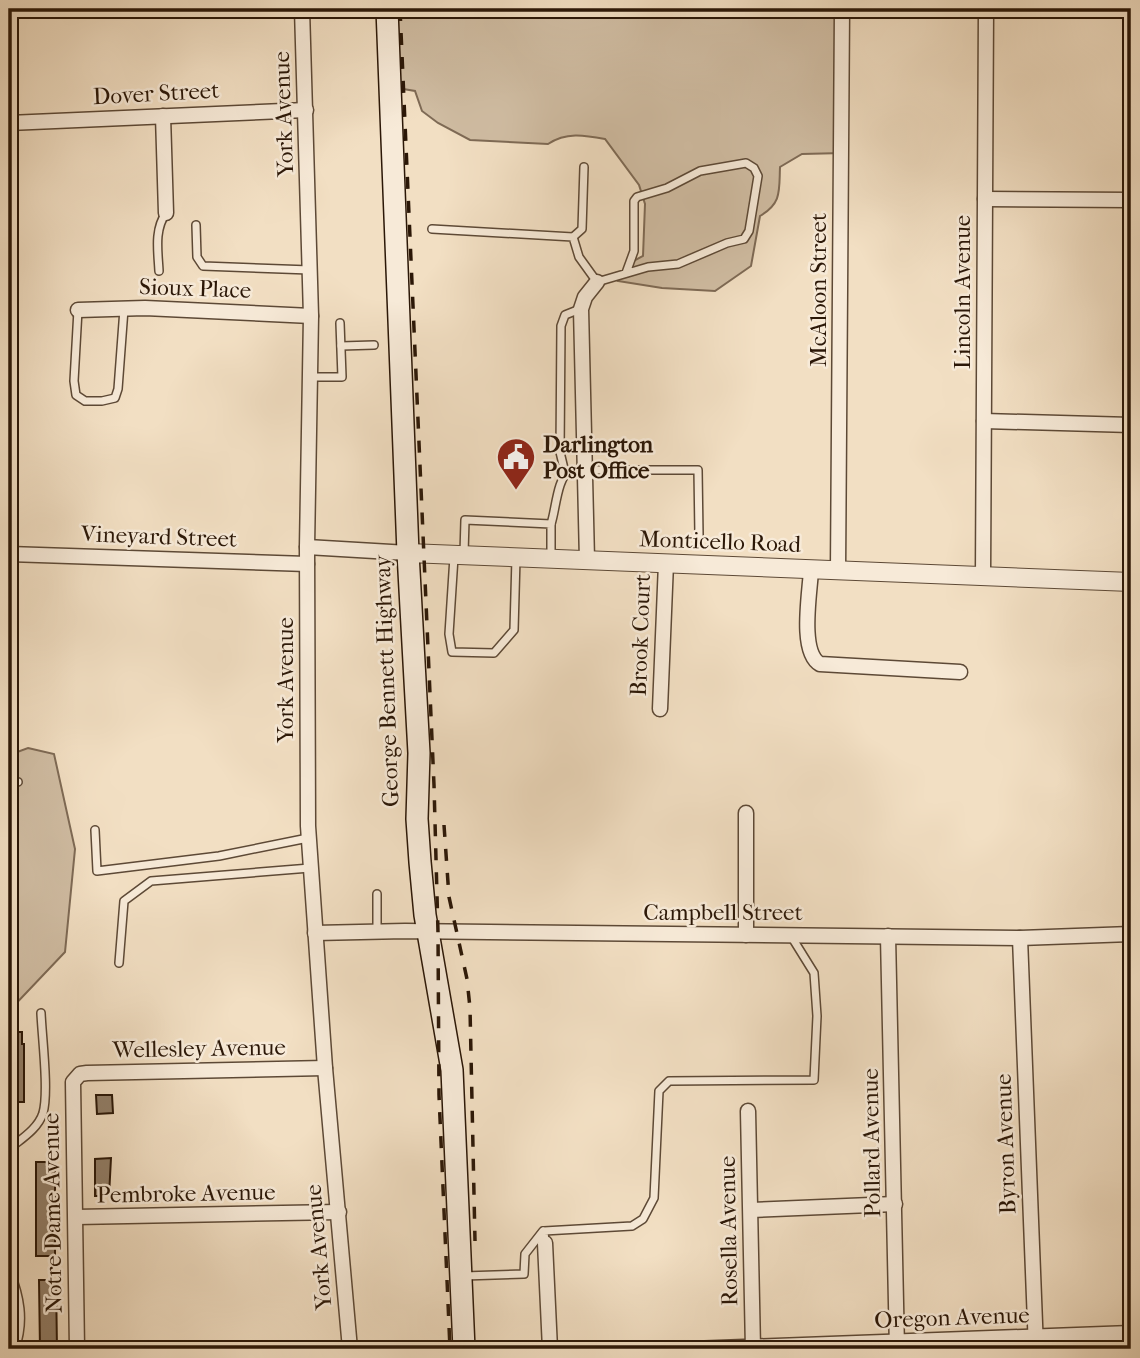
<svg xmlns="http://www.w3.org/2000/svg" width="1140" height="1358" font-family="'IM FELL French Canon',serif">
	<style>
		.green { fill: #d0bda3; stroke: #7e6a55; stroke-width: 2 }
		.building { fill: #927f69; stroke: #2b1707; stroke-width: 2 }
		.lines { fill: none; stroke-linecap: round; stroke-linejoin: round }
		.service-casing { stroke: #5d4936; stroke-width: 10 }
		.minor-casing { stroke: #5d4936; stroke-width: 17 }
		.tertiary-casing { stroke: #5d4936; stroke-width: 20 }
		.secondary-casing { stroke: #2b1707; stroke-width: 24 }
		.service { stroke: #f7ead8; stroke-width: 7 }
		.minor { stroke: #f7ead8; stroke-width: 14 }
		.tertiary { stroke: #f7ead8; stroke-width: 18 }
		.secondary { stroke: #f7ead8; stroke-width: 21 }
		.rail { stroke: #2b1707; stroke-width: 3.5; stroke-dasharray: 12 12; stroke-linecap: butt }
		.labels { text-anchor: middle; stroke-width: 5; stroke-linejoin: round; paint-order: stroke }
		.street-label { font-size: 23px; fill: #2b1707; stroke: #f7ead8 }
		.poi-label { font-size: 23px; font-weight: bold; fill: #2b1707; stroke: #f7ead8; text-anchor: start }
	</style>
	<rect width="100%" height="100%" fill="#f2dfc3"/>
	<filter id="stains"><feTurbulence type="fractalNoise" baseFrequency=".00286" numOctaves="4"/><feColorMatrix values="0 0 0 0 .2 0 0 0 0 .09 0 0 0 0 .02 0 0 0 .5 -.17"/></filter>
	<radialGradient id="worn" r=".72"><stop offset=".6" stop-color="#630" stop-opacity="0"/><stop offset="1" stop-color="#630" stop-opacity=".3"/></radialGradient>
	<g class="green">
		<path d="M387 9H844L843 153 802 154 780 167C779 191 782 203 760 216L751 266 715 291 662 288 618 281 626 265 643 256 645 204 639 185 605 139C584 135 566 132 548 144L470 140 438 123 422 111 415 91 391 87Z"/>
		<path d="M28 748 54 754 75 849 65 952 9 1011V755Z"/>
	</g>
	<g class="building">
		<path d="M9 1032H22V1044H24V1102H9Z"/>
		<path d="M96 1095H112L113 1113 97 1114Z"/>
		<path d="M111 1158 109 1196H95V1159Z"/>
		<rect x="36" y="1162" width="19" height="94"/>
		<path d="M39 1280H56L57 1349H40Z"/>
	</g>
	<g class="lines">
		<g class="service-casing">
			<g id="service">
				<path d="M196 225 197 257 203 266 310 270"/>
				<path d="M432 229 573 237 579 257 597 282 648 267 678 264 727 243 744 239 749 231 758 176 754 168 746 163 700 171 667 188 637 197 634 201V251L626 273"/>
				<path d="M573 237 582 229 584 167"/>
				<path d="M159 271C158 251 154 230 166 213"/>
				<path d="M78 310 74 381 76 395 85 401H102L115 398 118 389 124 309"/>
				<path d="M341 346 374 345"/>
				<path d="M311 377H342L340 323"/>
				<path d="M565 473 560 452 561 326 565 315 580 309"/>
				<path d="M551 524C556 509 557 478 570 470H698L699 535"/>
				<path d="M464 553 465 520 551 524V558"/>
				<path d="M454 557 449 634 452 652 494 653 514 630 516 558"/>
				<path d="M9 783 18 782"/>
				<path d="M95 830 97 871 219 856 308 838"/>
				<path d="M377 894V931"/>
				<path d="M119 963 124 901 151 881 310 868"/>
				<path d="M9 1149C21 1139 38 1129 43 1113 49 1092 42 1037 41 1013"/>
				<path d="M545 1243 544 1231 632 1226 643 1219 654 1198 659 1091 669 1081 814 1080 817 1016 814 973 791 936"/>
				<path d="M9 1269C20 1296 25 1321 15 1349"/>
				<path d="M464 1276 524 1274 525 1254 543 1231"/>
			</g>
		</g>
		<g class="minor-casing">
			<g id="minor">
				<path d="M302 9 311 316 307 547 308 826 325 1068 350 1349"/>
				<path d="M163 116 166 213"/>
				<path d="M9 123 306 110"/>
				<path d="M985 199 1131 200"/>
				<path d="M78 310 145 308 311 316"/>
				<path d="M984 421 1131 425"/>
				<path d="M307 547 408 553"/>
				<path d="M9 554 307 564"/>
				<path d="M587 560 581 309 585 297 597 282"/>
				<path d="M811 570C810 592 799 652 820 664L960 672"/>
				<path d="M838 571 842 9"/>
				<path d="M983 576 986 9"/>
				<path d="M660 709 666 563"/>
				<path d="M746 813V935"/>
				<path d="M315 933 405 931 1020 938 1131 934"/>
				<path d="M888 936 897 1349"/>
				<path d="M1020 938 1036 1349"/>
				<path d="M748 1111 753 1349"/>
				<path d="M751 1210 895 1204"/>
				<path d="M76 1217 339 1212"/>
				<path d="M545 1243 550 1349"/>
				<path d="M77 1349 73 1082 80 1074 87 1073 325 1068"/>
				<path d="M691 1349 1131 1333"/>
			</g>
		</g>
		<g class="tertiary-casing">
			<path id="tertiary" d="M408 553 1131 582"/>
		</g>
		<g class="secondary-casing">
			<path id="secondary" d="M387 9 408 553 419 753 417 819 420 862 425 915 452 1070 464 1349"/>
		</g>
		<use href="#service" class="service"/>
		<use href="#minor" class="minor"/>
		<use href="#tertiary" class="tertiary"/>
		<use href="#secondary" class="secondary"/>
		<g class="rail">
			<path d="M400 9 434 785 438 932 439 1095 450 1349"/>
			<path d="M444 825 449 897 467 979 470 1008 475 1241"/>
		</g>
	</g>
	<defs>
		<g id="civic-pin" transform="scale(2.0125)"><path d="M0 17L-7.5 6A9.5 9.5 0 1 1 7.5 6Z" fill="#8f2418" stroke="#f7ead8"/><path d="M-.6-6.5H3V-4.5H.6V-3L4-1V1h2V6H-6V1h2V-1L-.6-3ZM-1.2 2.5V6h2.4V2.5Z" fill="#fff"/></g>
	</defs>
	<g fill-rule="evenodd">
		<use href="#civic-pin" x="516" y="457"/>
	</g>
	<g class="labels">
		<g class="street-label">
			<text transform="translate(156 93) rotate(-3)" y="8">Dover Street</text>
			<text transform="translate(283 114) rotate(-92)" y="8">York Avenue</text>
			<text transform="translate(195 288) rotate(2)" y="8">Sioux Place</text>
			<text transform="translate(818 290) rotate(-90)" y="8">McAloon Street</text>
			<text transform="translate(962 292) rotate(-90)" y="8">Lincoln Avenue</text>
			<text transform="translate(159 536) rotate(2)" y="8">Vineyard Street</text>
			<text transform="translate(720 541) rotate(2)" y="8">Monticello Road</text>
			<text transform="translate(640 635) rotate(-88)" y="8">Brook Court</text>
			<text transform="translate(285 680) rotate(-90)" y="8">York Avenue</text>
			<text transform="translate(386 681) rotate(-92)" y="8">George Bennett Highway</text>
			<text x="723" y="920">Campbell Street</text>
			<text transform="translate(199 1048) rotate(-1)" y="8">Wellesley Avenue</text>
			<text transform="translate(871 1143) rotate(-91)" y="8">Pollard Avenue</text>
			<text transform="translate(1005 1144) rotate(-92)" y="8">Byron Avenue</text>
			<text transform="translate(186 1193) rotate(-1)" y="8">Pembroke Avenue</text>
			<text transform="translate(52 1213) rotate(-91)" y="8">Notre Dame Avenue</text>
			<text transform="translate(728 1231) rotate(-91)" y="8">Rosella Avenue</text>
			<text transform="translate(318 1247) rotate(-95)" y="8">York Avenue</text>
			<text transform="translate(952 1317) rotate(-2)" y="8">Oregon Avenue</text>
		</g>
		<g class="poi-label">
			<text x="543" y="452">Darlington<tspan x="543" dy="26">Post Office</tspan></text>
		</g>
	</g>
	<rect width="1140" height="1358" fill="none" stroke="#f2dfc3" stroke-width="35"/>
	<rect x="10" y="10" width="1119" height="1337" fill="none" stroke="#2b1707" stroke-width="3.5"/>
	<rect x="18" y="18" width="1105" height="1323" fill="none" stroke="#2b1707" stroke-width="2"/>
	<rect width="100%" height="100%" filter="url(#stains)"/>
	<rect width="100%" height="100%" fill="url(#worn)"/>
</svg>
